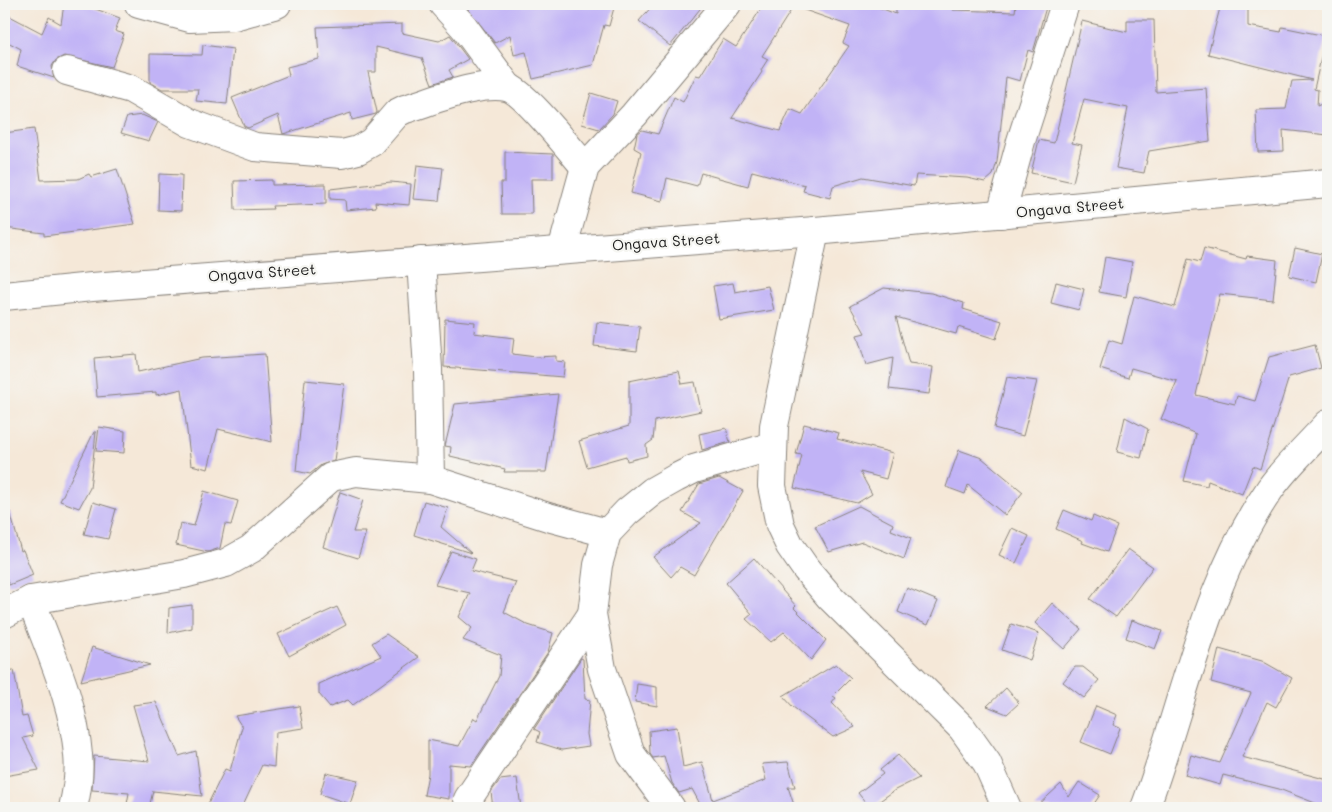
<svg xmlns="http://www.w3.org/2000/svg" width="1332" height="812" font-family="Mali,sans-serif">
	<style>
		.building { fill: #c1b3f6 }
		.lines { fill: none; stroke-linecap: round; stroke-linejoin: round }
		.minor-casing { stroke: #88827a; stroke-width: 30 }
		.minor { stroke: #fff; stroke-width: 28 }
		.labels { text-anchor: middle; stroke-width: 4.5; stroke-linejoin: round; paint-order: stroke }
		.street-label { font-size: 15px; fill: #1c1c1c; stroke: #f6f6f2 }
	</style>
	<rect width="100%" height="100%" fill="#f6f6f2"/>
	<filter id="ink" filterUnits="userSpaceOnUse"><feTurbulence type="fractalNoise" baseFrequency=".02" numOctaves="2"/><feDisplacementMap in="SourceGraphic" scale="10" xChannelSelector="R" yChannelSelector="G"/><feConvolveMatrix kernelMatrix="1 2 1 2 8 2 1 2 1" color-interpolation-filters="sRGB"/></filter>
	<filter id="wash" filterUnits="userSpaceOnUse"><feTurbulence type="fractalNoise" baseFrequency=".0096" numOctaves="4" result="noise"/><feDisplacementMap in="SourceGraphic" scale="20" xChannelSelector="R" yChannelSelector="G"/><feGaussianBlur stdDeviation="1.12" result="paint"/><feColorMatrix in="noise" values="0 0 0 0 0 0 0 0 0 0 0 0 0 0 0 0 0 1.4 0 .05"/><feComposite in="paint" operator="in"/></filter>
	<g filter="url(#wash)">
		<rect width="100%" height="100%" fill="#f5e8d8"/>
		<g id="blocks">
			<g class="building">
				<path d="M64 4H82L120 18 115 31 124 34 112 67 64 56 56 60 52 66 54 78 17 66 21 49 4 40V13L42 33 49 17 61 24Z"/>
				<path d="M464 4H615L609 26 604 25 593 65 533 79 526 52 514 55 510 35 495 43Z"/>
				<path d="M654 4H704L670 46 639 21Z"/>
				<path d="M764 4H795L762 56 768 59 761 70 762 72 732 118 780 131 790 109 802 114 849 46 843 43 850 26 796 7 797 4H870L896 14V4H953V10L1015 12 1016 4H1047L1033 52 1028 50 1020 81 1006 77 997 162 993 175 985 182 967 178 916 175 914 186 863 177 833 186 830 198 803 191 805 185 752 171 748 186 701 173 697 186 667 178 662 201 631 193 641 152 634 148 637 134 642 130 658 134 674 97 683 102 696 75 700 76 723 39 736 47Z"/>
				<path d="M1221 4H1248V26L1281 32 1282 27 1326 36 1314 89 1318 90 1317 106 1328 101V135L1283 130 1284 151 1258 152 1256 110 1286 109 1292 81 1312 80 1208 54Z"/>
				<path d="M1127 20H1154L1156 92 1206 88 1210 141 1149 151 1144 173 1116 168 1128 108 1084 99 1072 143 1082 145 1073 182 1031 173 1039 140 1054 143 1082 21 1127 32Z"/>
				<path d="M402 24V33L439 41 450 35 468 59 449 70 453 77 432 84 422 58 376 47V72H368L377 112 376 114 352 120 351 113 283 134 278 115 248 128 244 126 232 98 289 75 287 67 319 59 317 27Z"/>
				<path d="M203 45 233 49 227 104 196 101 198 89H162L150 82V54L202 55Z"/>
				<path d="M591 93 617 101 613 114 599 129 582 124Z"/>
				<path d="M142 115 158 122 149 141 121 133 127 117Z"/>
				<path d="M34 129 41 180 78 179 89 174 91 177 117 169 135 224 44 236V233L4 228V133Z"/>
				<path d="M505 152 553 154V179H531L532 214H502L501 182H505Z"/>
				<path d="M417 165 443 168 439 201 413 199Z"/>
				<path d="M159 174 182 175 181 211 158 210Z"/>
				<path d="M272 180V185L326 184V204L272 206 273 209 235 210 234 181Z"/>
				<path d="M391 182 411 184 409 205 375 202 376 207 346 210 345 200 330 199V189Z"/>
				<path d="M1204 248 1246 259 1247 256 1277 260 1273 300 1220 294 1196 395 1235 404 1237 396 1255 401 1269 357 1315 345 1321 368 1289 377 1260 469 1253 466 1242 494 1208 481 1207 486 1184 481 1196 434 1161 419 1177 381 1131 368 1128 378 1100 369 1109 340 1122 344 1134 296 1175 307 1188 259 1200 262Z"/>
				<path d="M1295 248 1322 254 1316 282 1289 276Z"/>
				<path d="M1105 257 1132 262 1126 297 1099 292Z"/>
				<path d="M1056 282 1084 289 1079 310 1051 303Z"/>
				<path d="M733 283 735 292 768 286 774 310 719 319 713 286Z"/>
				<path d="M884 288 931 293 964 303 963 309 1002 321 996 339 958 327 956 334 896 317 909 364 933 367 929 394 889 389 893 358 866 365 857 335 865 333 850 306Z"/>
				<path d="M445 319 475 322 474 333 514 338 512 354 536 357 556 356V361L565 362 563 377 444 367Z"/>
				<path d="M597 322 640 327 637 351 594 346Z"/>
				<path d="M136 354 138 372 202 358 265 354 272 442 218 429 208 469 191 465 182 389 156 395V392L97 397 94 358Z"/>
				<path d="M679 371 682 384 695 382 701 411 655 421 653 440 646 445 647 456 627 461 626 456 587 467 579 441 629 426V381Z"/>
				<path d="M1007 377 1037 381 1023 436 994 428Z"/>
				<path d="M305 380 344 384 334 461 321 465 310 474 296 471Z"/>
				<path d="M558 394 546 472H504L505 469 450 456 451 447 445 446 455 404Z"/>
				<path d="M1125 417 1148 429 1141 458 1117 452Z"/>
				<path d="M804 424 839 433 837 439 893 453 886 479 860 472 872 494 857 503 794 488 802 455 796 454Z"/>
				<path d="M99 427 125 431 124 453 96 451Z"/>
				<path d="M726 428 730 442 702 450 699 434Z"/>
				<path d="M94 432H96L90 488 79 508 60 501Z"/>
				<path d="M959 450 982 458 1023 492 1005 515 968 485 965 494 946 487Z"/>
				<path d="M719 478 743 491 694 575 680 567 671 577 653 557 701 523 682 512 699 484Z"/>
				<path d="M204 491 238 501 231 525 225 524 220 548 208 552 176 545 180 523 194 526Z"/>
				<path d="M340 492 363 500 353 532H366L358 558 323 547Z"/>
				<path d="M424 501 448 508 441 527 471 553 414 535Z"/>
				<path d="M93 502 116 509 108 539 84 534Z"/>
				<path d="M859 506 893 524 891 530 911 538 904 559 862 542 829 552 815 526Z"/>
				<path d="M1064 510 1091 521 1093 516 1117 526 1107 552 1082 543 1083 541 1056 529Z"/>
				<path d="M10 512 21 551 23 550 33 575 9 585 4 573V513Z"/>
				<path d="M1012 528 1029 536 1016 563 999 555Z"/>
				<path d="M1128 549 1153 567 1116 617 1090 599Z"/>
				<path d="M451 551 476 559 471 571 516 582 504 612 528 625 553 633 548 652 471 766 449 764V799L424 795 428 774V740L459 746 474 718 477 720 499 676 501 655 463 640 472 628 459 617 470 593 435 585Z"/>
				<path d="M754 558 796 606 794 608 826 640 811 660 784 632 771 642 746 619 752 614 726 583Z"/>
				<path d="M907 588 938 601 928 625 898 612Z"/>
				<path d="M1052 603 1081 629 1064 649 1035 623Z"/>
				<path d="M192 605V628L168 633 169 608Z"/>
				<path d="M337 607 346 625 289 656 278 634Z"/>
				<path d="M1132 620 1162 631 1155 649 1126 638Z"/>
				<path d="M1011 624 1039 633 1030 660 1002 650Z"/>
				<path d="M386 634 419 657 353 705 348 700 330 707 319 694V684L381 656 372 643Z"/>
				<path d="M92 647 150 665 81 681Z"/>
				<path d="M1219 649 1262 661 1292 678 1276 707 1267 702 1242 757 1328 780V808L1279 789 1223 775 1220 785 1185 775 1191 755 1220 763 1251 693 1211 682Z"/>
				<path d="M581 658 583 659 585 699 590 700 587 734 589 746 562 750 537 742 540 732 534 729Z"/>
				<path d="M836 664 851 678 833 696 836 698 832 703 855 727 833 737 793 707 783 696Z"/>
				<path d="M1075 667H1083L1099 680 1084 698 1063 682Z"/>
				<path d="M14 670 22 717 27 716 33 736 23 738 39 770 4 776V671Z"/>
				<path d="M637 684 657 687V706L635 702Z"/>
				<path d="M1006 688 1019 703 1007 714 987 706Z"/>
				<path d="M156 702 179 756 196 751 202 796 153 791 149 808H147L127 804 129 793 92 790 94 756 149 761 133 705Z"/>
				<path d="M299 706 303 728 276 732 274 767 262 765 242 808H206L225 769 230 771 242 727 235 716Z"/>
				<path d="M1096 706 1117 715 1113 725 1120 728 1110 754 1081 742Z"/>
				<path d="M677 727 683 767 702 762 713 800 766 780 762 764 788 762 795 787H788L795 808H695V806L700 804 692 789 679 793 672 783 664 756 653 758 650 754 649 731Z"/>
				<path d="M898 755 919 778 895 790 870 808 858 793 883 774 880 770Z"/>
				<path d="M326 773 358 780 350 804 320 794Z"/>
				<path d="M517 778 521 808H493L491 792 500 780Z"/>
				<path d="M1079 782 1100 795 1091 808H1035L1061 784 1069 797Z"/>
			</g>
		</g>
	</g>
	<g filter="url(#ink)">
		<use href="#blocks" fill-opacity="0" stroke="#88827a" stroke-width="1"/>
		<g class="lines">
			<g class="minor-casing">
				<g id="minor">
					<path d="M139 4 190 18 234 16 277 4"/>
					<path d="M443 4 464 27 508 87"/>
					<path d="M67 71 131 89 190 123 255 147 342 154 358 150 372 142 397 113 405 109C432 101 479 81 507 87 525 92 571 151 585 167"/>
					<path d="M1001 214 1021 141 1065 4"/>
					<path d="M815 231 774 426 772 486 780 525 790 546 806 569 829 596 962 728 987 763 1007 808"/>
					<path d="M562 250 585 167 634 115 727 4"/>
					<path d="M421 261 428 369 430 479"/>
					<path d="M4 296 92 287 815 231 1328 183"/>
					<path d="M31 600C49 650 74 701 78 755 80 772 77 791 73 808"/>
					<path d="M4 614 31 600 184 574 226 563 251 549 331 477 356 472 430 479 548 517 607 533"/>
					<path d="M468 799 592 614"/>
					<path d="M671 808 631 754 602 669 592 614 598 565 607 533 627 512 653 491 676 478 694 469 773 446"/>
					<path d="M1145 808C1185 701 1204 585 1270 489 1286 466 1309 445 1328 424"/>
				</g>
			</g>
			<use href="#minor" class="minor"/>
		</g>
	</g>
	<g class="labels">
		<g class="street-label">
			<text transform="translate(1070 208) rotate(-5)" y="5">Ongava Street</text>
			<text transform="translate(666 242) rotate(-4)" y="5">Ongava Street</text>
			<text transform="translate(262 273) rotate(-4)" y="5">Ongava Street</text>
		</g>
	</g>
	<rect width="1332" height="812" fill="none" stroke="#f6f6f2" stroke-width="20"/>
</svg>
